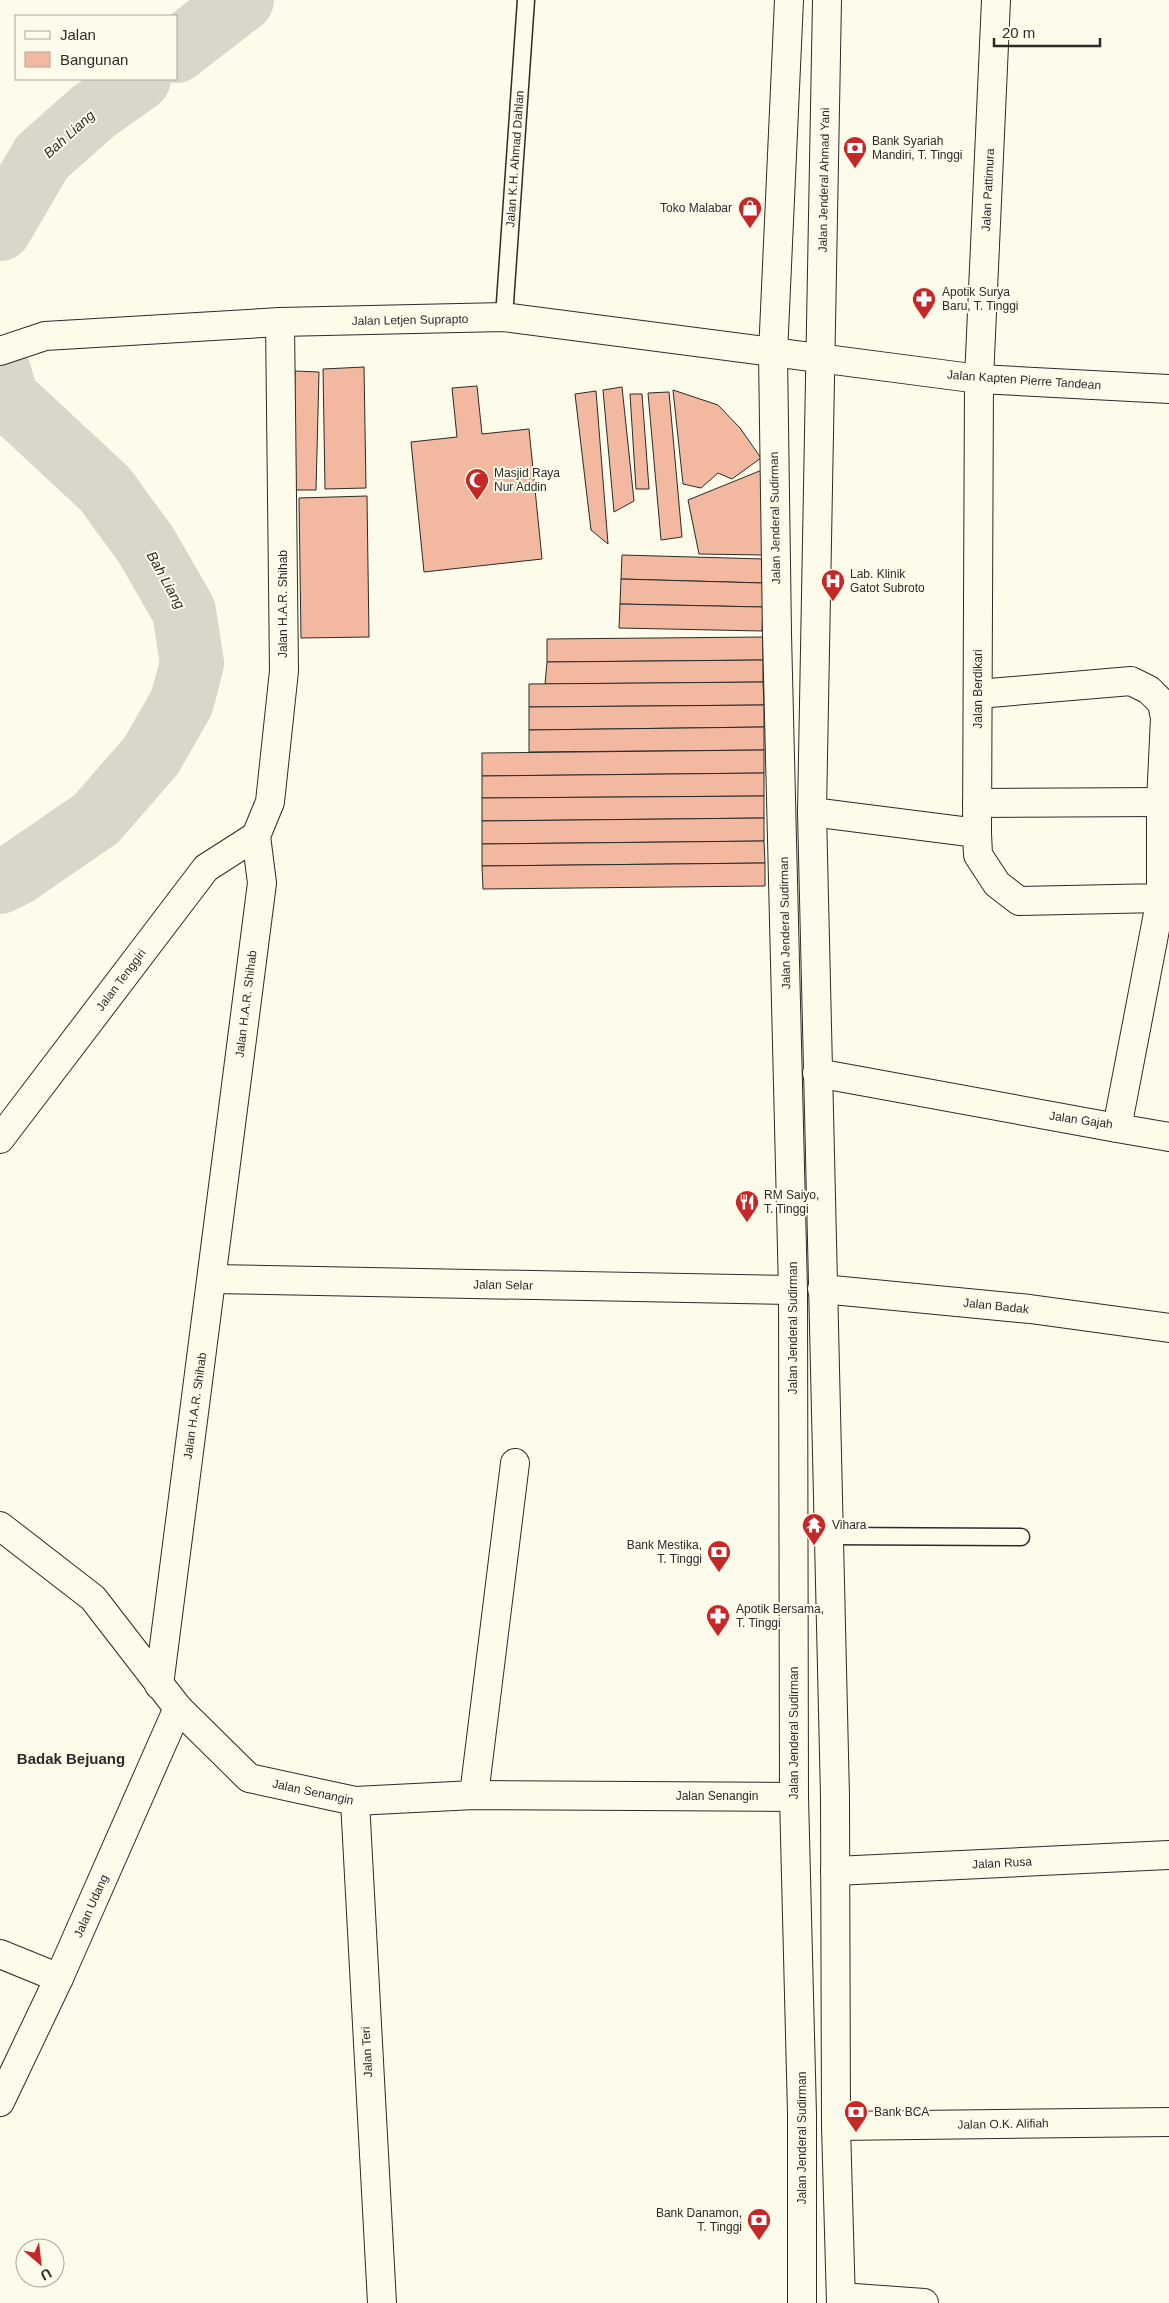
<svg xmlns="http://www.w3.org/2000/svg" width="1169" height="2303" font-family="Arial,sans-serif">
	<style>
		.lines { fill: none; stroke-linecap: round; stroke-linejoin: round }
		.river { stroke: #d8d7c9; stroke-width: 64 }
		.building { fill: #f2b8a0; stroke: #2b2b2b }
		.lane-casing { stroke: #2b2b2b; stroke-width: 19 }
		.street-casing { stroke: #2b2b2b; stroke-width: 30 }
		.secondary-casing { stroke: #2b2b2b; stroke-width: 30 }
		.primary-casing { stroke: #2b2b2b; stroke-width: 30 }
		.lane { stroke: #fdfbea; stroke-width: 16 }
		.street { stroke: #fdfbea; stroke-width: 28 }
		.secondary { stroke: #fdfbea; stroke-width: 28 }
		.primary { stroke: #fdfbea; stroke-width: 28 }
		.labels { text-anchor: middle; stroke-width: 4; stroke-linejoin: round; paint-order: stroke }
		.poi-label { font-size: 12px; fill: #2b2b2b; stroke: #fdfbea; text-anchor: start }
		.street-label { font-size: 12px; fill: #2b2b2b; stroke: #fdfbea }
		.water-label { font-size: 14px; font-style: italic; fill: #2b2b2b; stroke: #fdfbea }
		.quarter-label { font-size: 15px; font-weight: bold; fill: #2b2b2b; stroke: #fdfbea }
	</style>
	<rect width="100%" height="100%" fill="#fdfbea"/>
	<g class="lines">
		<g class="river">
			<path d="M176 51 242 0"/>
			<path d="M0 229 42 157 94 111 139 79"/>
			<path d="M0 374 6 397 105 489 146 545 184 611 192 663 182 702 151 756 96 819 16 874 0 882"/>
		</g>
	</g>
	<g class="building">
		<path d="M364 367 366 488 325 489 323 369Z"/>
		<path d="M295 371 319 372 316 490H292Z"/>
		<path d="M477 386 482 434 529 429 542 559 424 572 411 442 457 437 452 388Z"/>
		<path d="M622 387 634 501 614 512 603 390Z"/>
		<path d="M673 390 718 405 740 428 761 458 732 479 718 473 701 488 683 484Z"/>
		<path d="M596 391 608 544 591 530 575 394Z"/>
		<path d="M669 392 682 537 661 540 648 393Z"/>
		<path d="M630 394H642L649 489H636Z"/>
		<path d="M762 470 764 555 699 554 688 500Z"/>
		<path d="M367 496 369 637 301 638 299 498Z"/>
		<path d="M622 555 764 559 763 583 621 579Z"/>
		<path d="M621 579 763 583V607L620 604Z"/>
		<path d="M620 604 763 607 762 631 619 628Z"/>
		<path d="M763 637V660L547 662V639Z"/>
		<path d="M763 660V682L545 684 547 662Z"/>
		<path d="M763 682 764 705 529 707V684Z"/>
		<path d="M764 705V727L529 730V707Z"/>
		<path d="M764 727V750L529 752V730Z"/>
		<path d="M764 750V773L482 776V753Z"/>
		<path d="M764 773V796L482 798V776Z"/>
		<path d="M764 796V818L482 821V798Z"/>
		<path d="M764 818V841L482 844V821Z"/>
		<path d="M764 841 765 863 482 866V844Z"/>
		<path d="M765 863V886L483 889 482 866Z"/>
	</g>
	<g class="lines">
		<g class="lane-casing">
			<g id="lane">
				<path d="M504 317 526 0"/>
				<path d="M828 1536 1021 1537"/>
			</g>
		</g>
		<g class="street-casing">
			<g id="street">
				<path d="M977 803 1161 802"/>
				<path d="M812 812 977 833 979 379 996 0"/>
				<path d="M977 833 978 855 997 884 1019 901 1161 898V802L1165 718 1162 703 1149 690 1131 681 978 694"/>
				<path d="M817 1073 1117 1128 1161 898"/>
				<path d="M1117 1128 1169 1137"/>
				<path d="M0 1139 206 868 256 836"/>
				<path d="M212 1279 793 1290"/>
				<path d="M822 1289 1030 1309 1169 1328"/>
				<path d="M159 1685 262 883 256 836 270 802 284 671 280 322"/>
				<path d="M474 1795 515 1463"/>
				<path d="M355 1801 382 2303"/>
				<path d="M835 1871 1169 1855"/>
				<path d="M0 1954 59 1978"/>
				<path d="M0 2102 59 1978 178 1708"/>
				<path d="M836 2126 1169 2122"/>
				<path d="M841 2297 924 2303"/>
			</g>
		</g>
		<g class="secondary-casing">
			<g id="secondary">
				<path d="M0 351 45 336 280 322 504 317 979 379 1169 389"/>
				<path d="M0 1526 93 1598 178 1708 249 1778 355 1801 474 1795 794 1797"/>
			</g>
		</g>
		<g class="primary-casing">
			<g id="primary">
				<path d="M789 0 773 354 777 634 793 1290 794 1797 802 2114V2303"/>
				<path d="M827 0 812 812 835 1797 836 2126 841 2303"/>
			</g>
		</g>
		<use href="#lane" class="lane"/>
		<use href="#street" class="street"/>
		<use href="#secondary" class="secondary"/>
		<use href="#primary" class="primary"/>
	</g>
	<defs>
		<g id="bank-pin" transform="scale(1.25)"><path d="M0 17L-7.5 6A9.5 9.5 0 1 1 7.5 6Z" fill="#c62828" stroke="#fdfbea"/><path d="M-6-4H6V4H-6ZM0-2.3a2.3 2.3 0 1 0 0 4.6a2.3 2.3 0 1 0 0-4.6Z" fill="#fff"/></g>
		<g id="shop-pin" transform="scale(1.25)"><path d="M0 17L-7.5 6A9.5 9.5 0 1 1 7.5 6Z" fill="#c62828" stroke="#fdfbea"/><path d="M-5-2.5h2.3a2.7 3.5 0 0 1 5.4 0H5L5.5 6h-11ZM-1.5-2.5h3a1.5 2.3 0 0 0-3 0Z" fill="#fff"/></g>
		<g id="pharmacy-pin" transform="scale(1.25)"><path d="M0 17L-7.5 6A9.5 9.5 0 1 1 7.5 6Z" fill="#c62828" stroke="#fdfbea"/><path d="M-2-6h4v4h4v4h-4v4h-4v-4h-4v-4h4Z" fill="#fff"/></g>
		<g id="mosque-pin" transform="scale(1.25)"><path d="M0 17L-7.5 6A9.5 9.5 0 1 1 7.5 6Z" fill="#c62828" stroke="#fdfbea"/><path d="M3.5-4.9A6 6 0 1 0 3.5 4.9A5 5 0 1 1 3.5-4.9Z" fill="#fff"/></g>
		<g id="hospital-pin" transform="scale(1.25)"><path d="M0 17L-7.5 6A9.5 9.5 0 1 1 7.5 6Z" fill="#c62828" stroke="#fdfbea"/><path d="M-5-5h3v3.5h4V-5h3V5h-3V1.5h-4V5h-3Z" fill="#fff"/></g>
		<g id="restaurant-pin" transform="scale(1.25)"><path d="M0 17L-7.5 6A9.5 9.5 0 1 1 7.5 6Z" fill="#c62828" stroke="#fdfbea"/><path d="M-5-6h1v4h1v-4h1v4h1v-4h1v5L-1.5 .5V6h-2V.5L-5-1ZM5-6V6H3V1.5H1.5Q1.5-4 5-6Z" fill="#fff"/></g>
		<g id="temple-pin" transform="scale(1.25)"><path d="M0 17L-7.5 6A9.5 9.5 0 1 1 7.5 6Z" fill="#c62828" stroke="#fdfbea"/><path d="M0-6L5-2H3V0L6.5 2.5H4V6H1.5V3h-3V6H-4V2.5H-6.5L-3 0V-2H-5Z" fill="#fff"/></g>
	</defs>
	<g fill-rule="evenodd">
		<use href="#bank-pin" x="855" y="148"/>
		<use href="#shop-pin" x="750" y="208"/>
		<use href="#pharmacy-pin" x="924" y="299"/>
		<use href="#mosque-pin" x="477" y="480"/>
		<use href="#hospital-pin" x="833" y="581"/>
		<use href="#restaurant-pin" x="747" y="1202"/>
		<use href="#temple-pin" x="814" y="1525"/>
		<use href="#bank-pin" x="719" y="1552"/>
		<use href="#pharmacy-pin" x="718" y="1616"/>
		<use href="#bank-pin" x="856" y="2112"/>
		<use href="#bank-pin" x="759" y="2220"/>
	</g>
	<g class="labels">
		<g class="poi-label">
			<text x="872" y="145">Bank Syariah<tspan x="872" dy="14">Mandiri, T. Tinggi</tspan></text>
			<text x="732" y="212" text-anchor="end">Toko Malabar</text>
			<text x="942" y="296">Apotik Surya<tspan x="942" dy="14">Baru, T. Tinggi</tspan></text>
			<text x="494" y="477">Masjid Raya<tspan x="494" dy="14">Nur Addin</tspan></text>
			<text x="850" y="578">Lab. Klinik<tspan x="850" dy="14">Gatot Subroto</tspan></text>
			<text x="764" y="1199">RM Saiyo,<tspan x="764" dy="14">T. Tinggi</tspan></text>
			<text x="832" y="1529">Vihara</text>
			<text x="702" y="1549" text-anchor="end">Bank Mestika,<tspan x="702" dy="14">T. Tinggi</tspan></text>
			<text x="736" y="1613">Apotik Bersama,<tspan x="736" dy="14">T. Tinggi</tspan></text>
			<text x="874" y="2116">Bank BCA</text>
			<text x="742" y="2217" text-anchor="end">Bank Danamon,<tspan x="742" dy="14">T. Tinggi</tspan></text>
		</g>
		<g class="street-label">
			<text transform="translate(515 159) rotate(-86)" y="4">Jalan K.H. Ahmad Dahlan</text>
			<text transform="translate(824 180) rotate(-89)" y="4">Jalan Jenderal Ahmad Yani</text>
			<text transform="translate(988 190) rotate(-87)" y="4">Jalan Pattimura</text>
			<text transform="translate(410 320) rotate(-1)" y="4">Jalan Letjen Suprapto</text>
			<text transform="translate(1024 380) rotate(4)" y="4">Jalan Kapten Pierre Tandean</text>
			<text transform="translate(775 518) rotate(-91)" y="4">Jalan Jenderal Sudirman</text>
			<text transform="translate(283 604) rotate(-90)" y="4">Jalan H.A.R. Shihab</text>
			<text transform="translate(978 689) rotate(-90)" y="4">Jalan Berdikari</text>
			<text transform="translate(785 923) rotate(-91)" y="4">Jalan Jenderal Sudirman</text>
			<text transform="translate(121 980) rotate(-53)" y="4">Jalan Tenggiri</text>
			<text transform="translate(246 1004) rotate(-83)" y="4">Jalan H.A.R. Shihab</text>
			<text transform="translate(1081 1120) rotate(8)" y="4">Jalan Gajah</text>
			<text transform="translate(503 1285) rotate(1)" y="4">Jalan Selar</text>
			<text transform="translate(996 1306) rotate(6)" y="4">Jalan Badak</text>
			<text transform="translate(793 1328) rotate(-90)" y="4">Jalan Jenderal Sudirman</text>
			<text transform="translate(195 1406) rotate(-82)" y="4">Jalan H.A.R. Shihab</text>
			<text transform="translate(794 1733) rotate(-90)" y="4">Jalan Jenderal Sudirman</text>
			<text transform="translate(313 1792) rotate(12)" y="4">Jalan Senangin</text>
			<text x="717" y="1800">Jalan Senangin</text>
			<text transform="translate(1002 1863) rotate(-3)" y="4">Jalan Rusa</text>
			<text transform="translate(91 1906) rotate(-66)" y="4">Jalan Udang</text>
			<text transform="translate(367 2052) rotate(-93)" y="4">Jalan Teri</text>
			<text transform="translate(1003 2124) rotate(-1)" y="4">Jalan O.K. Alifiah</text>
			<text transform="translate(802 2138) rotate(-90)" y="4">Jalan Jenderal Sudirman</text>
		</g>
		<g class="water-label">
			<text transform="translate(69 134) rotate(-42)" y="5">Bah Liang</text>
			<text transform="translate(166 580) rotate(61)" y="5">Bah Liang</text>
		</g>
		<g class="quarter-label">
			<text x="71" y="1764">Badak Bejuang</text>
		</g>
	</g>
	<rect x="15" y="15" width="162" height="65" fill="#fdfbea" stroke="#a9a89e"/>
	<rect x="25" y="31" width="25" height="8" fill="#fdfbea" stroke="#a9a89e"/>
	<text x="60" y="40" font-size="15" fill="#2b2b2b">Jalan</text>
	<rect x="25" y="52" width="25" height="15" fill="#f2b8a0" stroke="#a9a89e"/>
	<text x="60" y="65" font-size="15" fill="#2b2b2b">Bangunan</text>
	<g transform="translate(40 2263) rotate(152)"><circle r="24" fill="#fdfbea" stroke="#a9a89e"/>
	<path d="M0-4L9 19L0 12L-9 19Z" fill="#c62828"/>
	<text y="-8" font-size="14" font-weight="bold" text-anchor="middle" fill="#2b2b2b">U</text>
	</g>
	<path d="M994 38v8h106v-8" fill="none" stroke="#2b2b2b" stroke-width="2.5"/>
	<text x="1002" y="38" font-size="15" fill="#2b2b2b" stroke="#fdfbea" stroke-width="4" paint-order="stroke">20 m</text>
</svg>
